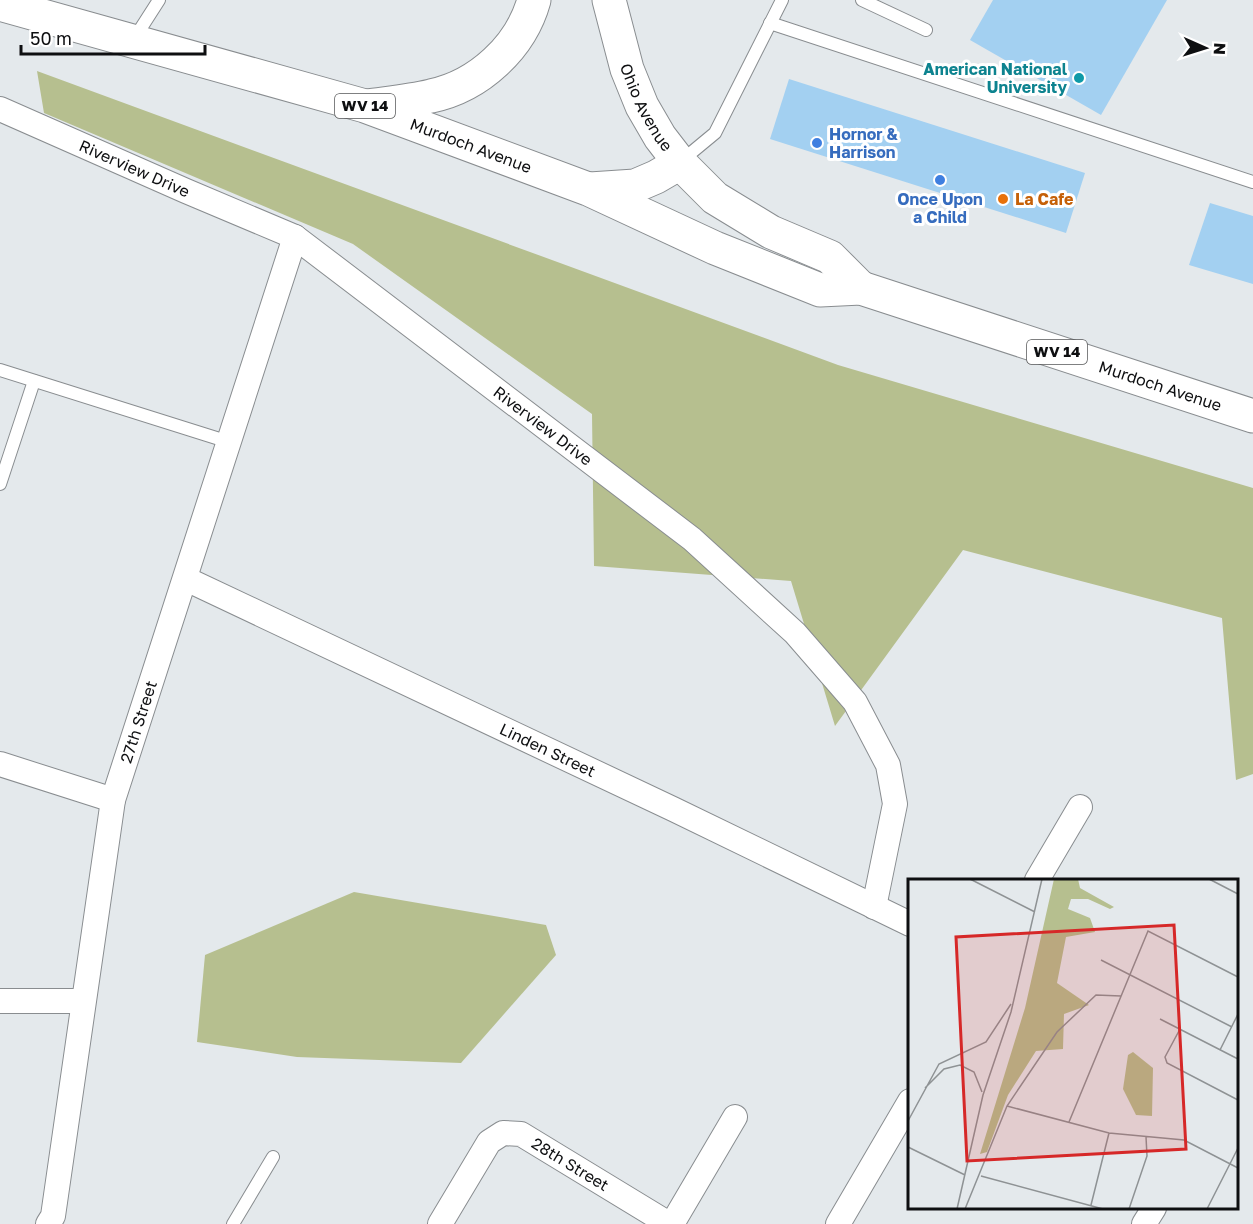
<svg xmlns="http://www.w3.org/2000/svg" width="1253" height="1224" font-family="'Golos Text',sans-serif">
	<style>
		.forest { fill: #b6bf8f }
		.building { fill: #a3d0f1 }
		.lines { fill: none; stroke-linecap: round; stroke-linejoin: round }
		.lane-casing { stroke: #898d90; stroke-width: 14 }
		.street-casing { stroke: #898d90; stroke-width: 26 }
		.primary-casing { stroke: #898d90; stroke-width: 35 }
		.lane { stroke: #fff; stroke-width: 12 }
		.street { stroke: #fff; stroke-width: 24 }
		.primary { stroke: #fff; stroke-width: 33 }
		.culture-dot { fill: #0f9aa8; stroke: #fff; stroke-width: 2 }
		.shop-dot { fill: #3f7fe0; stroke: #fff; stroke-width: 2 }
		.food-dot { fill: #e8710a; stroke: #fff; stroke-width: 2 }
		.labels { text-anchor: middle; stroke-width: 6; stroke-linejoin: round; paint-order: stroke }
		.shield { fill: #fff; stroke: #565758; stroke-width: 1.5 }
		.shield-label { font-size: 15px; font-weight: bold; fill: #0e0f11 }
		.culture-label { font-size: 16px; font-weight: bold; fill: #0d838f; stroke: #fff; text-anchor: end }
		.street-label { font-size: 16px; fill: #0e0f11; stroke: #fff }
		.shop-label { font-size: 16px; font-weight: bold; fill: #366cbe; stroke: #fff; text-anchor: start }
		.food-label { font-size: 16px; font-weight: bold; fill: #c56008; stroke: #fff; text-anchor: start }
		.inset-road { fill: none; stroke: #8e9294; stroke-width: 1.5 }
		.view { fill: #d62828; fill-opacity: 0.15; stroke: #d62828; stroke-width: 3 }
		.inset-edge { fill: none; stroke: #0e0f11; stroke-width: 3 }
	</style>
	<rect width="100%" height="100%" fill="#e4e9ec"/>
	<g class="forest">
		<path d="M37 71 838 365 1253 488V774L1236 780 1222 618 963 550 835 726 791 581 594 566 592 414 353 244 44 113Z"/>
		<path d="M354 892 546 925 556 955 461 1063 297 1057 197 1042 205 955Z"/>
	</g>
	<g class="building">
		<path d="M993 0H1167L1101 115 970 40Z"/>
		<path d="M789 79 1085 173 1066 233 770 139Z"/>
		<path d="M1210 203 1253 216V284L1189 265Z"/>
	</g>
	<g class="lines">
		<g class="lane-casing">
			<g id="lane">
				<path d="M862 0 926 30"/>
				<path d="M770 23 1253 182"/>
				<path d="M134 39 159 0"/>
				<path d="M680 162 715 133 782 0"/>
				<path d="M0 370 229 442"/>
				<path d="M0 484 34 381"/>
				<path d="M233 1224 273 1157"/>
			</g>
		</g>
		<g class="street-casing">
			<g id="street">
				<path id="s1" d="M0 109 186 191 295 237 692 539 795 633 855 702 888 765 895 804 874 907"/>
				<path id="s2" d="M186 579 673 809 910 924"/>
				<path d="M0 764 113 800"/>
				<path d="M1037 880 1080 807"/>
				<path d="M0 1001H83"/>
				<path id="s3" d="M48 1224 53 1216 113 800 295 237"/>
				<path id="s4" d="M440 1224 489 1142 503 1133 521 1134 669 1224"/>
				<path d="M672 1224 735 1117"/>
				<path d="M838 1224 910 1101"/>
				<path d="M1144 1224 1154 1208"/>
			</g>
		</g>
		<g class="primary-casing">
			<g id="primary">
				<path id="s5" d="M609 0 627 69 642 106 660 137 680 163 715 198 771 232 830 257 861 288"/>
				<path id="s6" d="M0 4 365 106 588 189 715 248 820 290 861 288 1253 416"/>
				<path d="M367 106C388 103 410 101 431 96 479 86 521 47 534 0"/>
				<path d="M590 189 635 186 656 177 680 163"/>
			</g>
		</g>
		<use href="#lane" class="lane"/>
		<use href="#street" class="street"/>
		<use href="#primary" class="primary"/>
	</g>
	<circle class="culture-dot" cx="1079" cy="78" r="6"/>
	<g class="shop-dot">
		<circle cx="817" cy="143" r="6"/>
		<circle cx="940" cy="180" r="6"/>
	</g>
	<circle class="food-dot" cx="1003" cy="199" r="6"/>
	<g class="labels">
		<g class="shield">
			<rect x="335" y="94" width="60" height="24" rx="4.5"/>
			<rect x="1027" y="340" width="60" height="24" rx="4.5"/>
		</g>
		<g class="shield-label">
			<text x="365" y="111">WV 14</text>
			<text x="1057" y="357">WV 14</text>
		</g>
		<g class="culture-label">
			<text x="1067" y="75">American National<tspan x="1067" dy="18">University</tspan></text>
		</g>
		<g class="street-label">
			<text dy="6" stroke="none"><textPath href="#s5" startOffset="114">Ohio Avenue</textPath></text>
			<text dy="6" stroke="none"><textPath href="#s6" startOffset="492">Murdoch Avenue</textPath></text>
			<text dy="6" stroke="none"><textPath href="#s1" startOffset="147">Riverview Drive</textPath></text>
			<text dy="6" stroke="none"><textPath href="#s6" startOffset="1226">Murdoch Avenue</textPath></text>
			<text dy="6" stroke="none"><textPath href="#s1" startOffset="633">Riverview Drive</textPath></text>
			<text dy="6" stroke="none"><textPath href="#s3" startOffset="512">27th Street</textPath></text>
			<text dy="6" stroke="none"><textPath href="#s2" startOffset="400">Linden Street</textPath></text>
			<text dy="6" stroke="none"><textPath href="#s4" startOffset="188">28th Street</textPath></text>
		</g>
		<g class="shop-label">
			<text x="829" y="140">Hornor &amp;<tspan x="829" dy="18">Harrison</tspan></text>
			<text x="940" y="205" text-anchor="middle">Once Upon<tspan x="940" dy="18">a Child</tspan></text>
		</g>
		<g class="food-label">
			<text x="1015" y="205">La Cafe</text>
		</g>
	</g>
	<g transform="translate(908 879)">
		<rect width="330" height="330" fill="#e4e9ec"/>
		<path d="M146 0H170L172 9 206 28 202 30 180 20H163L160 30 182 39 187 53 158 58 149 104 181 126 156 135 155 170 128 172 100 216 79 273 72 275 117 129ZM225 173 245 189 244 237 228 236 215 210 220 176Z" fill="#b6bf8f"/>
		<path class="inset-road" d="M62 0 127 33M301 0 330 15M193 81 324 148M252 140 330 180M272 150 257 178 259 184 330 221M312 171 330 135M17 209 36 190 52 186 66 193 74 213M99 227 201 254 276 261 330 289M0 242 31 185 78 163 103 125M161 243 240 52 330 98M0 268 57 296M73 297 195 330M183 326 201 254M49 330 75 216 103 133 134 0M57 330 99 227 149 153 188 116 213 117M221 330 239 277 238 258M299 330 330 269"/>
		<path class="view" d="M266 46 278 270 59 282 48 58Z"/>
		<rect width="330" height="330" class="inset-edge"/>
	</g>
	<g transform="translate(1205 48) rotate(93)" stroke="#ffffff" stroke-width="4.5" paint-order="stroke">
	<path d="M0-4.5L10 22L0 15L-10 22Z" fill="#0e0f11"/>
	<text y="-9" font-size="16" font-weight="bold" text-anchor="middle" fill="#0e0f11">N</text>
	</g>
	<path d="M21 45v9h184v-9" fill="none" stroke="#0e0f11" stroke-width="3"/>
	<text x="30" y="45" font-size="18" fill="#0e0f11" stroke="#ffffff" stroke-width="4.5" paint-order="stroke">50 m</text>
</svg>
